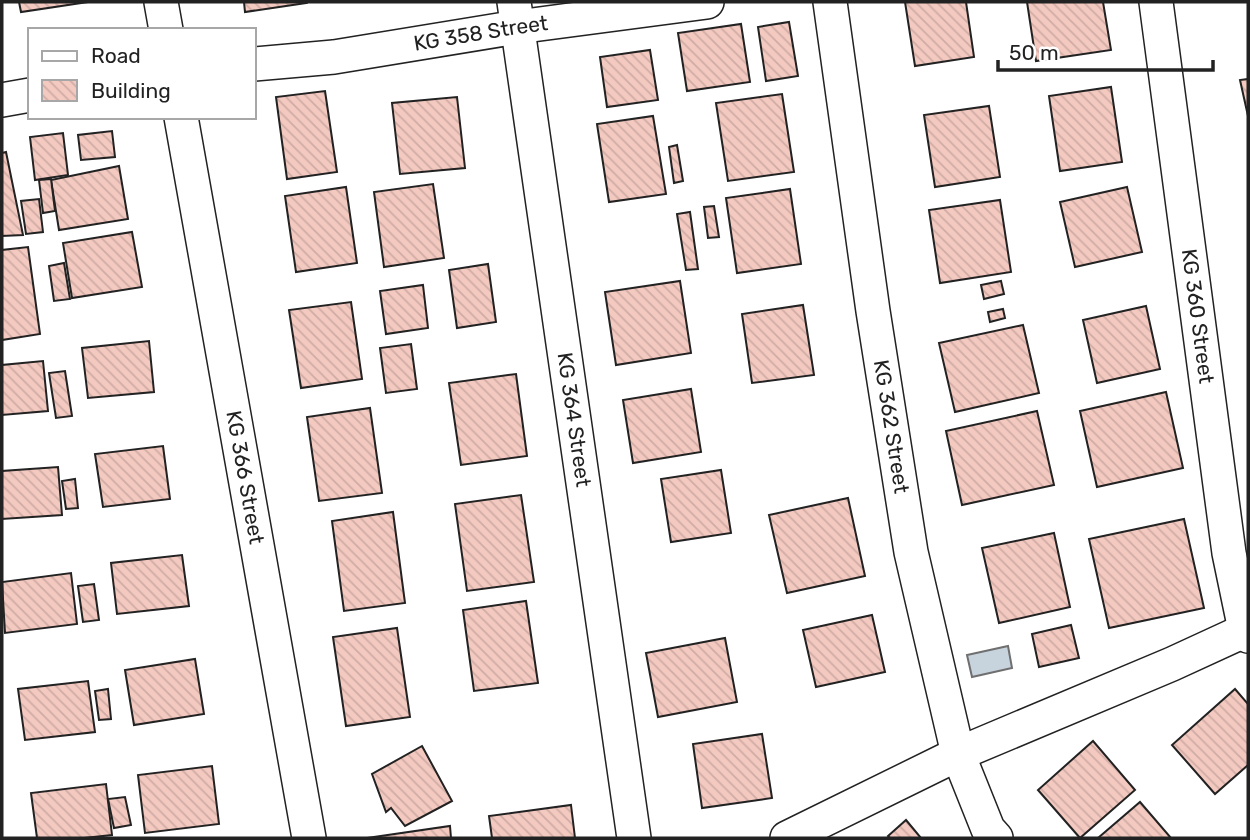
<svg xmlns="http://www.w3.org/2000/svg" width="1250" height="840" font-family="Rubik,sans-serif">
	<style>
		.water { fill: #c7d3dd; stroke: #6f6f6f; stroke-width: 2 }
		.building { fill: url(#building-back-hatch); stroke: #222; stroke-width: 2 }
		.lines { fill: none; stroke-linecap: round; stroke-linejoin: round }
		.minor-casing { stroke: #222; stroke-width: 36 }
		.minor { stroke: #fff; stroke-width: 33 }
		.labels { text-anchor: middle; stroke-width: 5; stroke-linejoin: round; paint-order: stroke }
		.street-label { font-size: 21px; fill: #222; stroke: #fff }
	</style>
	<defs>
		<pattern id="building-back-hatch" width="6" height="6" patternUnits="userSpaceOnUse" patternTransform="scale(1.75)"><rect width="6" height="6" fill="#f3c9c0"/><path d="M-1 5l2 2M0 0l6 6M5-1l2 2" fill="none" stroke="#d0aca5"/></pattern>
	</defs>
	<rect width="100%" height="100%" fill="#fff"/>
	<path class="water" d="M1008 646 1012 668 972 677 967 655Z"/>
	<g class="building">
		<path d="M19 2H88L21 12Z"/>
		<path d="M244 2H305L306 3 245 12Z"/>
		<path d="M905 2H966L974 57 915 66Z"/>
		<path d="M1027 2H1103L1111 50 1036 61Z"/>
		<path d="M789 22 798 76 766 81 758 27Z"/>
		<path d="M741 24 750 82 687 91 678 33Z"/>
		<path d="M650 50 658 100 607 107 600 57Z"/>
		<path d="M1248 79V116L1240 80Z"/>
		<path d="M1111 87 1122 162 1060 171 1049 96Z"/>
		<path d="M325 91 337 172 287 179 276 97Z"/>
		<path d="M782 94 794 172 728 181 716 103Z"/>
		<path d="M457 97 465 168 400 174 392 103Z"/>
		<path d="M989 106 1000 177 935 187 924 115Z"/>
		<path d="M653 116 666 194 609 202 597 124Z"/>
		<path d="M112 131 115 157 81 160 78 135Z"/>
		<path d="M63 133 68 175 35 180 30 137Z"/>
		<path d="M677 145 683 181 674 183 669 147Z"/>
		<path d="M6 152 23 235 2 236V153Z"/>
		<path d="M119 166 128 219 59 230 51 180Z"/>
		<path d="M51 179 55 211 43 213 39 180Z"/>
		<path d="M433 184 444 258 384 267 374 192Z"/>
		<path d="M346 187 357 263 296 272 285 196Z"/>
		<path d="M1127 187 1142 252 1075 267 1060 202Z"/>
		<path d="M790 189 801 264 737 273 726 198Z"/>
		<path d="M39 199 43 232 26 234 21 201Z"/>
		<path d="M1000 200 1011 272 940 283 929 210Z"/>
		<path d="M714 206 719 237 708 238 704 207Z"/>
		<path d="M690 212 698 269 686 270 677 214Z"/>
		<path d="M132 232 142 287 72 298 63 243Z"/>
		<path d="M28 247 40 334 2 340V250Z"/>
		<path d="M64 263 70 299 54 301 49 266Z"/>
		<path d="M488 264 496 322 457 328 449 270Z"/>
		<path d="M680 281 691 353 616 365 605 292Z"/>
		<path d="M1001 281 1004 294 984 299 981 285Z"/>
		<path d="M423 285 428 328 386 334 380 291Z"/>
		<path d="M351 302 362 379 301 388 289 310Z"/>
		<path d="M803 305 814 375 752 383 742 314Z"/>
		<path d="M1146 306 1160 369 1097 383 1083 320Z"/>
		<path d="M1003 309 1005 318 990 322 988 312Z"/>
		<path d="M1023 325 1039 393 955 412 939 343Z"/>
		<path d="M149 341 154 392 88 398 82 348Z"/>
		<path d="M411 344 417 389 386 393 380 348Z"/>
		<path d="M43 361 48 411 2 415V365Z"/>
		<path d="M65 371 72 416 56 418 49 373Z"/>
		<path d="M516 374 527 456 461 465 449 383Z"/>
		<path d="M691 389 701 452 633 463 623 400Z"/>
		<path d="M1166 392 1183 468 1097 487 1080 411Z"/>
		<path d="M370 408 382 493 319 501 307 417Z"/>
		<path d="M1037 411 1054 485 962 505 946 431Z"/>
		<path d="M163 446 170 499 103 507 95 454Z"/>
		<path d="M58 467 62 515 2 519V471Z"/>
		<path d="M721 470 731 533 671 542 661 479Z"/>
		<path d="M75 479 78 508 66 509 62 481Z"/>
		<path d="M521 495 534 582 467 591 455 504Z"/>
		<path d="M848 498 865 576 787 593 769 515Z"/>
		<path d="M393 512 405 603 344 611 332 521Z"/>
		<path d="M1184 519 1204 608 1109 628 1089 539Z"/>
		<path d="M1054 533 1070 607 999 623 982 548Z"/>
		<path d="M182 555 189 606 117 614 111 563Z"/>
		<path d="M71 573 77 624 5 633 2 582Z"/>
		<path d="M94 584 99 620 83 622 78 586Z"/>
		<path d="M526 601 538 683 474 691 463 610Z"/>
		<path d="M872 615 885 672 816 687 803 630Z"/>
		<path d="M1071 625 1079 658 1039 667 1032 634Z"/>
		<path d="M397 628 410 717 346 726 333 637Z"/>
		<path d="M725 638 737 702 658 717 646 653Z"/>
		<path d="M195 659 204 714 134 725 125 670Z"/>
		<path d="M88 681 95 732 25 740 18 689Z"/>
		<path d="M108 689 111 719 99 720 95 691Z"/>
		<path d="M1235 689 1248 704V765L1215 794 1172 745Z"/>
		<path d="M762 734 772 798 702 808 693 744Z"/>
		<path d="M1093 741 1135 790 1080 838 1038 790Z"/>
		<path d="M422 746 452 801 405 826 391 808 386 812 372 774Z"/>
		<path d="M212 766 219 824 145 833 138 775Z"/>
		<path d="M106 784 112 835 84 838H37L31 793Z"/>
		<path d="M125 797 131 825 114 828 108 799Z"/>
		<path d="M1140 802 1171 838H1098Z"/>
		<path d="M571 805 575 838H492L489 816Z"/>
		<path d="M906 820 921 838H890L888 836Z"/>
		<path d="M450 826 451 838H367Z"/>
	</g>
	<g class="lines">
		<g class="minor-casing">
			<g id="minor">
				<path d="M161 2 166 30"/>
				<path id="s1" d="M514 2 634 838"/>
				<path id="s2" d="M830 2 873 311 911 552 958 754 988 829 996 838"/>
				<path id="s3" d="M1156 2 1229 553 1245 630 1248 636"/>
				<path id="s4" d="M254 64 334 57 517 27 707 2"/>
				<path d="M2 100 30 95"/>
				<path id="s5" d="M181 117 309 838"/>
				<path d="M787 838 958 754 1172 664 1248 629"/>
			</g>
		</g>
		<use href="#minor" class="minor"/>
	</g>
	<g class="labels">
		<g class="street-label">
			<text dy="7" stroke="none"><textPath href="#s4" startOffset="229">KG 358 Street</textPath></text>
			<text dy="7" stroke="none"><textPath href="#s3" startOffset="317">KG 360 Street</textPath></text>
			<text dy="7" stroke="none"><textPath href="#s1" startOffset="422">KG 364 Street</textPath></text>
			<text dy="7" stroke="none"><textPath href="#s2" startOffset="429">KG 362 Street</textPath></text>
			<text dy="7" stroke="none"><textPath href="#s5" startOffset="366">KG 366 Street</textPath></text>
		</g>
	</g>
	<rect width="1250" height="840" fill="none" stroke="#222222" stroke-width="7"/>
	<rect x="28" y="28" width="228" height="91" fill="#ffffff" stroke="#a7a7a7" stroke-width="2"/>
	<rect x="42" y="51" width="35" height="10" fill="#ffffff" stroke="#a7a7a7" stroke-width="2"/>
	<text x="91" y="63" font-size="21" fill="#222222">Road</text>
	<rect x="42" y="80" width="35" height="21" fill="url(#building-back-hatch)" stroke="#a7a7a7" stroke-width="2"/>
	<text x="91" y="98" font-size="21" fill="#222222">Building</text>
	<path d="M998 60v10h215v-10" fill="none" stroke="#222222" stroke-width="3.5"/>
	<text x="1009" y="60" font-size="21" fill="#222222" stroke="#ffffff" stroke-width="5" paint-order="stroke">50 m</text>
</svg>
